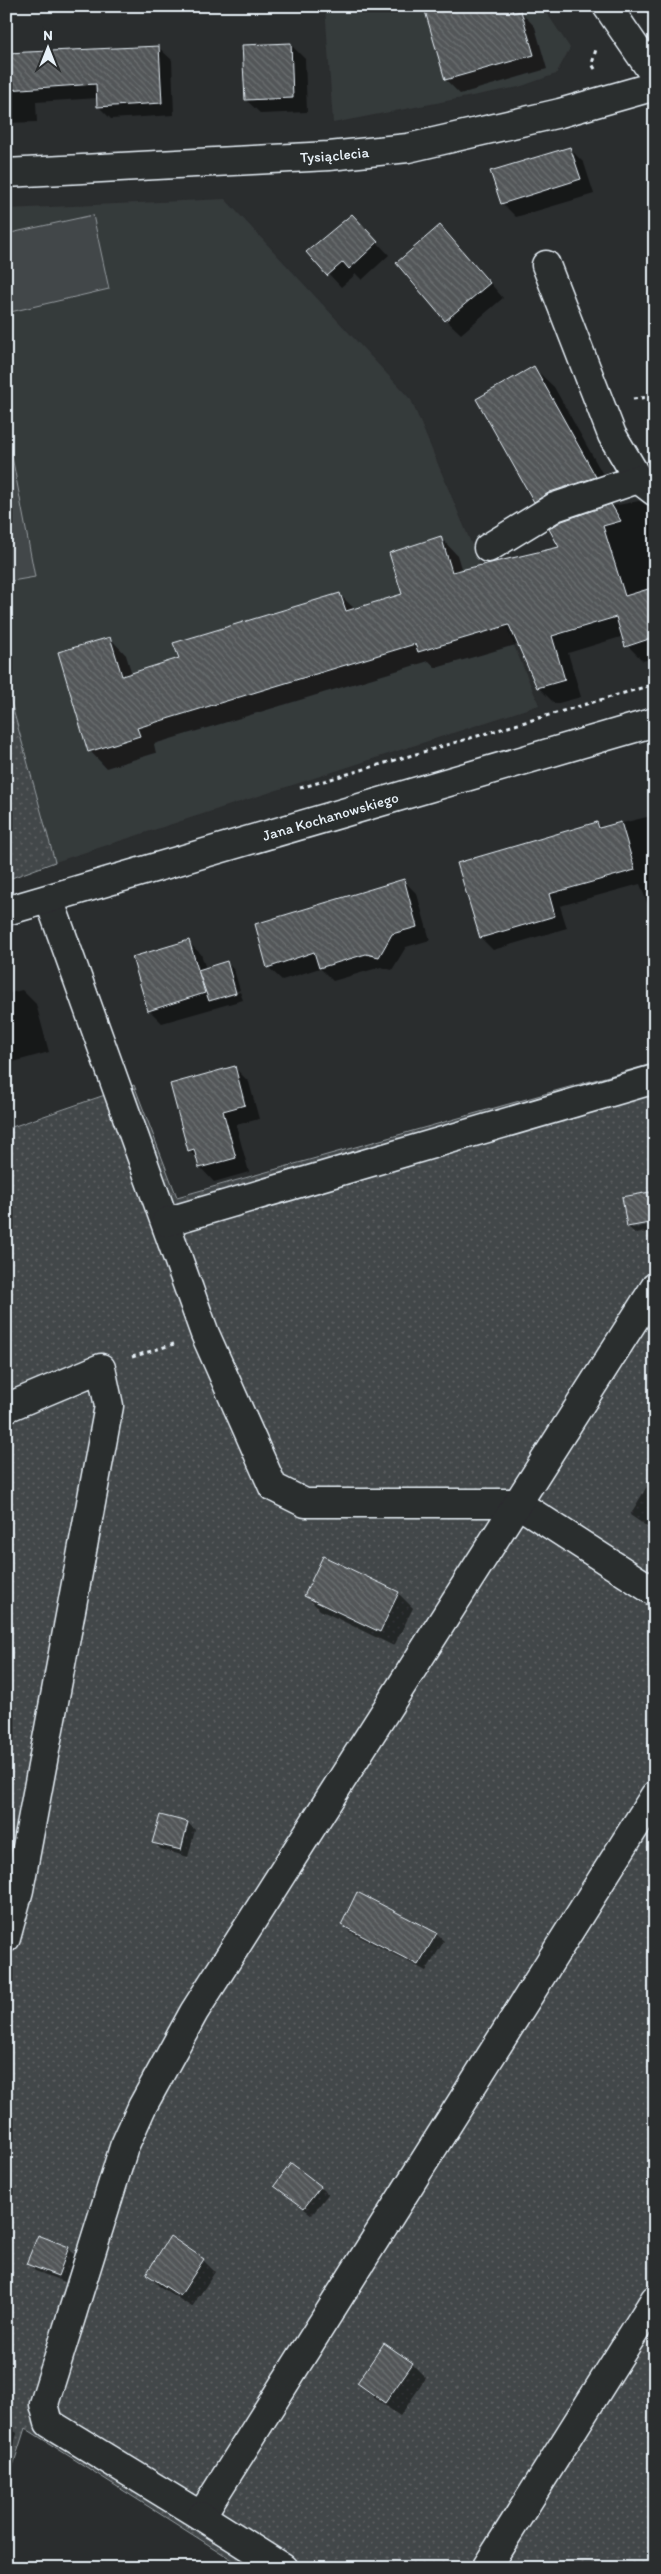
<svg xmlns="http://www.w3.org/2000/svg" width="661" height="2574" font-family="Itim,sans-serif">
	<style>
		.built { fill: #363a3b }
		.green { fill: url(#green-dots); stroke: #959ca0 }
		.pitch { fill: #424648; stroke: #959ca0 }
		.shadow { fill: #0007 }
		.building { fill: url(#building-back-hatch); stroke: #e8f1f8 }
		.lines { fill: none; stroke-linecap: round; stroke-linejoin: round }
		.minor-casing { stroke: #e8f1f8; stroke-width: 31 }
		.path { stroke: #e8f1f8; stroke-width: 3; stroke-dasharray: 4 4; stroke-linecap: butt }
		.minor { stroke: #2a2d2e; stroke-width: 28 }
		.labels { text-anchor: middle; stroke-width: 5; stroke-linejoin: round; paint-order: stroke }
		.street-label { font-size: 15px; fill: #e8f1f8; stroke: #2a2d2e }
	</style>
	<defs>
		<pattern id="green-dots" width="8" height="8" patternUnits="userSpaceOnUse" patternTransform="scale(1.25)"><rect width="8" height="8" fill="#424648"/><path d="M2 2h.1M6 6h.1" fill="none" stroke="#5d6163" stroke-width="1.8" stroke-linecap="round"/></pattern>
		<pattern id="building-back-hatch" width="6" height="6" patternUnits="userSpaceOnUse" patternTransform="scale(1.25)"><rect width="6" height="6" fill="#535759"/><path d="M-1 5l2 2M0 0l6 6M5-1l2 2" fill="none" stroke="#6c7072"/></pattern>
	</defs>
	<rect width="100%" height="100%" fill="#2a2d2e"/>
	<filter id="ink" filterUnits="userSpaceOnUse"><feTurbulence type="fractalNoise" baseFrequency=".02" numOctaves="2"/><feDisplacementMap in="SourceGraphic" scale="10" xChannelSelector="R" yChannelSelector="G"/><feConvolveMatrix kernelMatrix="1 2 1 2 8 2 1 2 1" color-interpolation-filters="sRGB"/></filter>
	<g filter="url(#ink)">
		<g class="built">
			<path d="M325 6H542L570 48 556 74 519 87 333 123Z"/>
			<path d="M225 199 411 400 539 705 55 862 6 684V209Z"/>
		</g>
		<g class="green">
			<path d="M6 684 55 862 6 880Z"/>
			<path d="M655 1063V2568H245L25 2428 6 2488V1129L134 1085 177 1197Z"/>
		</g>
		<g class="pitch">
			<path d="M93 215 109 289 6 313V234Z"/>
			<path d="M6 425 35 577 6 582Z"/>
		</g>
		<g class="shadow">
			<path d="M448 6H521L524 15 535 27 547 69 460 94 446 80Z"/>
			<path d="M290 44 305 59 307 112 261 114 246 100Z"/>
			<path d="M158 47 172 60 174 115 111 119 98 106V98L36 102 37 122 6 123V53Z"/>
			<path d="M569 148 584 163 594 194 516 217 502 203Z"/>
			<path d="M364 228 389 255 362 280 356 274 341 287 308 252Z"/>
			<path d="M454 241 503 298 461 334 446 320Z"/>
			<path d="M534 368 554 387 615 496 554 521 535 501Z"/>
			<path d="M639 501 655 508V539L649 543 655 542V657L643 661 626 644 624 636 568 653 581 697 555 704 538 687 519 644 436 668 429 661 154 744 156 753 106 768 90 751 110 638 126 655 132 674 180 659 340 595 355 609 403 595 441 538 457 555 462 571 560 548 612 506Z"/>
			<path d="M655 815V923L640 884 560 906 567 928 493 950 481 938 459 864 597 823 602 828Z"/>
			<path d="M403 880 417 894 430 940 406 947 392 970 381 967 333 981 320 968 282 980 268 967Z"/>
			<path d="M188 942 201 954 206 969 227 963 234 970 240 990 215 998V1001L240 992 243 1000 162 1023 149 1010Z"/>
			<path d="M22 990 36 1004 49 1052 6 1064V994Z"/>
			<path d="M234 1067 249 1082 259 1119 236 1125 249 1172 214 1182 200 1167 198 1159 189 1151 171 1085Z"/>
			<path d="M650 1193 655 1198V1221L632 1225V1228L655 1224V1231L636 1234 628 1227Z"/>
			<path d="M652 1478 655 1480V1532L630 1515Z"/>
			<path d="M398 1593 413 1608 394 1646 320 1610 306 1596Z"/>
			<path d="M188 1823 195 1830 188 1857 161 1849 153 1842Z"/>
			<path d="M358 1894 436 1934 444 1941 426 1971 350 1932 342 1924Z"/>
			<path d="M291 2165 328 2194 312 2215 275 2186Z"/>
			<path d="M68 2248 75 2255 65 2282 35 2271 28 2263Z"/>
			<path d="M203 2260 215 2272 192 2307 159 2286 148 2274Z"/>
			<path d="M412 2364 426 2378 400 2416 373 2397 358 2383Z"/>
			<path d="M6 2425 17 2433 8 2466 6 2465Z"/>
		</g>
		<g class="building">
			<path d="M442 6H511L513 13 521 11 534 55 445 80 425 11Z"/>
			<path d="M291 43 293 98 245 100 242 45Z"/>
			<path d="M159 46 162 103 97 107 96 84 6 90V53Z"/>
			<path d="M570 147 581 179 501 204 490 171Z"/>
			<path d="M352 214 378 242 349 269 343 262 327 276 306 252Z"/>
			<path d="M440 225 490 283 445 321 396 263Z"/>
			<path d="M534 366 596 477 550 492 534 502 476 399Z"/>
			<path d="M611 504 621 521 603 526 625 596 655 587V637L625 647 616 617 552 636 565 680 537 688 509 625 418 652 415 644 137 728 140 736 88 752 58 652 110 637 122 676 179 658 173 643 340 593 346 611 402 594 389 553 441 536 452 572 559 547 549 529 562 521Z"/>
			<path d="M597 822 599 828 621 822 635 870 549 894 555 916 480 938 457 863Z"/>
			<path d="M404 879 417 927 392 934 379 957 366 954 319 968 314 952 267 968 255 924Z"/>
			<path d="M189 940 205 993 148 1011 132 957Z"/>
			<path d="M227 961 236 993 209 1001 198 970Z"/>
			<path d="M235 1066 245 1105 223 1111 236 1158 199 1168 194 1149 188 1151 170 1084Z"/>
			<path d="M650 1192 655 1222 627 1227 622 1197Z"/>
			<path d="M323 1556 399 1592 380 1632 304 1596Z"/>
			<path d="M160 1815 188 1822 181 1850 152 1843Z"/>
			<path d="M357 1892 437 1933 418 1965 341 1925Z"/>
			<path d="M291 2163 321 2186 304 2208 274 2186Z"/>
			<path d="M38 2235 69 2247 58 2276 26 2264Z"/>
			<path d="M170 2236 204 2259 180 2296 146 2274Z"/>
			<path d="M384 2343 413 2363 385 2403 357 2383Z"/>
		</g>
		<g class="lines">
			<g class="minor-casing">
				<g id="minor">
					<path d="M607 6 655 76"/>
					<path id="s1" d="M6 173 329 156 408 148 560 113 655 86"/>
					<path d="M546 265 612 435 638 479 655 492"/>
					<path d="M488 548 555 507 638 479"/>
					<path d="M49 899 205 1334 273 1487 305 1503H517L655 1592"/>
					<path id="s2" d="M6 911 655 722"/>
					<path d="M166 1222 655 1079"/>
					<path d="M655 1287 194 2012 142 2107 124 2147 44 2404 49 2423 201 2516 655 1795"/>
					<path d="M6 1408 101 1368 109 1406 19 1890 6 1938"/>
					<path d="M201 2516 283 2568"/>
					<path d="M486 2568 655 2299"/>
				</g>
			</g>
			<g class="path">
				<path d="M595 69 592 64 596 49"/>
				<path d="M633 399 655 396"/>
				<path d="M300 788 655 684"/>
				<path d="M132 1357 174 1344"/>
			</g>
			<use href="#minor" class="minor"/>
		</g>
	</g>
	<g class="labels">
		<g class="street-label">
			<text dy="5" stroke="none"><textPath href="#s1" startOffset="329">Tysiąclecia</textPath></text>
			<text dy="5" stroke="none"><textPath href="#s2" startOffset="338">Jana Kochanowskiego</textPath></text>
		</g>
	</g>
	<rect width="661" height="2574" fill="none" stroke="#2a2d2e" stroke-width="25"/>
	<rect x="12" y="12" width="636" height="2549" fill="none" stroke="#e8f1f8" stroke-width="2" filter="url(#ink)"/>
	<g transform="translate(48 48)" stroke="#2a2d2e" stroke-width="4" paint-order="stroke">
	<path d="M0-4L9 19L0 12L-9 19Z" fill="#e8f1f8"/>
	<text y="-8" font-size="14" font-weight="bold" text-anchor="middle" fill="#e8f1f8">N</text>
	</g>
</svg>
